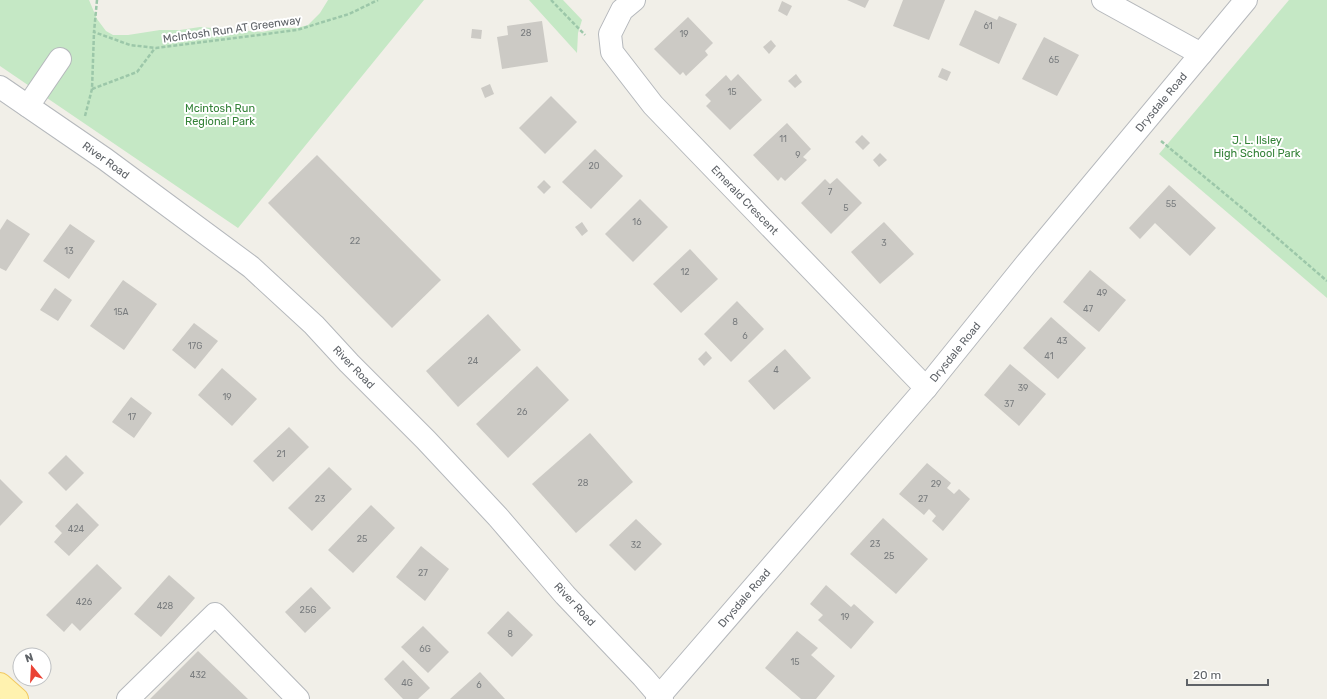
<svg xmlns="http://www.w3.org/2000/svg" width="1327" height="699" font-family="Rubik,sans-serif">
	<style>
		.green { fill: #c5e8c5 }
		.building { fill: #cccac5 }
		.lines { fill: none; stroke-linecap: round; stroke-linejoin: round }
		.minor-casing { stroke: #b5b8bc; stroke-width: 24 }
		.major-casing { stroke: #f2c960; stroke-width: 24 }
		.path { stroke: #9cc7a9; stroke-width: 2.5; stroke-dasharray: 4 2; stroke-linecap: butt }
		.minor { stroke: #fff; stroke-width: 22 }
		.major { stroke: #fff2af; stroke-width: 22 }
		.labels { text-anchor: middle; stroke-width: 4; stroke-linejoin: round; paint-order: stroke }
		.number-label { font-size: 9px; fill: #7a7d7f }
		.street-label { font-size: 11px; fill: #5f6368; stroke: #fff }
		.park-label { font-size: 11px; fill: #348238; stroke: #fff }
	</style>
	<rect width="100%" height="100%" fill="#f1efe8"/>
	<g class="green">
		<path d="M0 0H89L97 19 106 31 113 35H128L160 30H180L200 27 262 32 283 28H297L308 25 320 13 328 0H424L238 228 0 66Z"/>
		<path d="M529 0H563L582 20 578 33 577 53Z"/>
		<path d="M1289 0H1327V298L1159 154Z"/>
	</g>
	<g class="building">
		<path d="M847 0H869L865 8Z"/>
		<path d="M903 0H945L929 40 893 26Z"/>
		<path d="M782 1 792 6 787 16 778 11Z"/>
		<path d="M975 10 997 20 999 16 1017 24 999 64 959 45Z"/>
		<path d="M688 17 713 43 705 51 708 55 686 76 683 72 680 75 654 49Z"/>
		<path d="M542 21 548 62 502 69 497 37 508 35 507 26Z"/>
		<path d="M472 29 482 30 481 39 471 38Z"/>
		<path d="M1044 37 1079 55 1057 96 1022 79Z"/>
		<path d="M771 40 776 46 769 54 763 47Z"/>
		<path d="M942 68 951 72 947 81 938 77Z"/>
		<path d="M738 74 762 100 730 130 706 106 711 101 705 95 726 75 731 81Z"/>
		<path d="M796 74 802 82 795 88 788 81Z"/>
		<path d="M490 84 494 94 485 98 481 88Z"/>
		<path d="M551 96 577 122 545 154 519 128Z"/>
		<path d="M787 123 811 149 803 157 807 160 785 181 781 177 778 181 753 155Z"/>
		<path d="M862 135 870 143 863 150 855 142Z"/>
		<path d="M595 149 623 176 591 209 562 182Z"/>
		<path d="M880 153 887 160 879 167 873 160Z"/>
		<path d="M317 155 441 280 392 328 268 203Z"/>
		<path d="M837 178 862 203 831 234 801 203 825 179 830 184Z"/>
		<path d="M544 180 551 187 544 194 537 187Z"/>
		<path d="M1169 185 1216 228 1190 256 1155 223 1140 239 1129 228Z"/>
		<path d="M640 199 668 227 633 262 605 234Z"/>
		<path d="M7 219 30 234 6 271 0 268V230Z"/>
		<path d="M582 222 588 231 582 236 575 227Z"/>
		<path d="M884 222 914 254 880 284 851 252Z"/>
		<path d="M70 224 95 241 69 279 43 261Z"/>
		<path d="M690 249 718 279 681 313 653 284Z"/>
		<path d="M1090 270 1126 300 1099 332 1063 302Z"/>
		<path d="M123 280 157 304 124 350 90 326Z"/>
		<path d="M55 288 72 300 58 321 40 310Z"/>
		<path d="M737 301 764 329 731 362 704 334Z"/>
		<path d="M488 314 521 350 458 407 426 371Z"/>
		<path d="M1051 317 1086 348 1058 379 1023 348Z"/>
		<path d="M194 323 218 341 195 369 172 350Z"/>
		<path d="M785 349 811 378 774 410 748 381Z"/>
		<path d="M706 351 712 358 704 366 698 359Z"/>
		<path d="M1010 364 1046 394 1019 426 984 395Z"/>
		<path d="M537 366 569 400 508 458 476 424Z"/>
		<path d="M222 368 257 399 232 426 198 395Z"/>
		<path d="M131 397 152 413 134 438 112 422Z"/>
		<path d="M289 427 309 447 273 482 253 461Z"/>
		<path d="M590 433 633 482 576 533 532 484Z"/>
		<path d="M66 455 84 473 66 491 48 473Z"/>
		<path d="M927 463 951 483 947 488 954 494 959 489 970 499 943 531 932 521 936 516 929 509 924 515 899 494Z"/>
		<path d="M329 467 352 489 312 531 288 508Z"/>
		<path d="M0 479 23 502 0 526Z"/>
		<path d="M77 503 99 525 69 556 54 542 62 533 55 526Z"/>
		<path d="M371 505 395 528 353 573 328 550Z"/>
		<path d="M883 518 928 559 896 594 850 554Z"/>
		<path d="M636 519 662 544 635 571 609 545Z"/>
		<path d="M421 546 449 569 425 601 396 577Z"/>
		<path d="M97 564 122 588 80 631 72 623 64 632 46 615Z"/>
		<path d="M169 575 195 598 161 637 134 614Z"/>
		<path d="M826 585 851 607 854 604 874 622 851 649 818 620 823 615 810 604Z"/>
		<path d="M311 587 331 608 305 633 285 612Z"/>
		<path d="M508 611 533 635 512 657 487 633Z"/>
		<path d="M423 626 449 652 428 673 401 647Z"/>
		<path d="M797 631 818 648 811 655 835 676 816 699H801L765 668Z"/>
		<path d="M198 651 248 699H150Z"/>
		<path d="M403 660 430 688 418 699H403L384 679Z"/>
		<path d="M480 672 505 699H450Z"/>
	</g>
	<g class="lines">
		<g class="minor-casing">
			<g id="minor">
				<path d="M634 0 622 10 610 34 612 52 653 105 926 388"/>
				<path d="M1103 0 1201 54"/>
				<path d="M0 87 105 159 251 267 314 325 349 363 426 440 498 517 565 595 643 677 662 699"/>
				<path d="M28 106 60 59"/>
				<path d="M128 699 215 614 298 699"/>
				<path d="M657 699 926 388 1026 264 1246 0"/>
			</g>
		</g>
		<g class="major-casing">
			<path id="major" d="M0 684 17 699"/>
		</g>
		<g class="path">
			<path d="M97 0 94 32 130 45 156 48 297 30 349 14 378 0"/>
			<path d="M551 0 585 35"/>
			<path d="M92 89 137 72 155 48"/>
			<path d="M85 116 92 89 94 32"/>
			<path d="M1161 141 1247 212 1327 281"/>
		</g>
		<use href="#minor" class="minor"/>
		<use href="#major" class="major"/>
	</g>
	<g class="labels">
		<g class="number-label">
			<text x="988" y="29">61</text>
			<text x="526" y="36">28</text>
			<text x="684" y="37">19</text>
			<text x="1054" y="63">65</text>
			<text x="732" y="95">15</text>
			<text x="783" y="142">11</text>
			<text x="798" y="158">9</text>
			<text x="594" y="169">20</text>
			<text x="830" y="195">7</text>
			<text x="1171" y="207">55</text>
			<text x="846" y="211">5</text>
			<text x="637" y="225">16</text>
			<text x="355" y="244">22</text>
			<text x="884" y="246">3</text>
			<text x="69" y="254">13</text>
			<text x="685" y="275">12</text>
			<text x="1102" y="296">49</text>
			<text x="1088" y="312">47</text>
			<text x="121" y="315">15A</text>
			<text x="735" y="325">8</text>
			<text x="745" y="339">6</text>
			<text x="1062" y="344">43</text>
			<text x="195" y="349">17G</text>
			<text x="1049" y="359">41</text>
			<text x="473" y="364">24</text>
			<text x="776" y="373">4</text>
			<text x="1023" y="391">39</text>
			<text x="227" y="400">19</text>
			<text x="1009" y="407">37</text>
			<text x="522" y="415">26</text>
			<text x="132" y="420">17</text>
			<text x="281" y="457">21</text>
			<text x="583" y="486">28</text>
			<text x="936" y="487">29</text>
			<text x="320" y="502">23</text>
			<text x="923" y="502">27</text>
			<text x="76" y="532">424</text>
			<text x="362" y="542">25</text>
			<text x="875" y="547">23</text>
			<text x="636" y="548">32</text>
			<text x="889" y="559">25</text>
			<text x="423" y="576">27</text>
			<text x="84" y="605">426</text>
			<text x="165" y="609">428</text>
			<text x="308" y="613">25G</text>
			<text x="845" y="620">19</text>
			<text x="510" y="637">8</text>
			<text x="425" y="652">6G</text>
			<text x="795" y="665">15</text>
			<text x="198" y="678">432</text>
			<text x="407" y="686">4G</text>
			<text x="479" y="688">6</text>
		</g>
		<g class="street-label">
			<text transform="translate(232 29) rotate(-8)" y="4">McIntosh Run AT Greenway</text>
			<text transform="translate(1161 102) rotate(-50)" y="4">Drysdale Road</text>
			<text transform="translate(106 160) rotate(36)" y="4">River Road</text>
			<text transform="translate(745 200) rotate(46)" y="4">Emerald Crescent</text>
			<text transform="translate(955 352) rotate(-51)" y="4">Drysdale Road</text>
			<text transform="translate(354 367) rotate(46)" y="4">River Road</text>
			<text transform="translate(744 598) rotate(-49)" y="4">Drysdale Road</text>
			<text transform="translate(575 604) rotate(47)" y="4">River Road</text>
		</g>
		<g class="park-label">
			<text x="220" y="112">Mcintosh Run<tspan x="220" dy="13">Regional Park</tspan></text>
			<text x="1257" y="144">J. L. Ilsley<tspan x="1257" dy="13">High School Park</tspan></text>
		</g>
	</g>
	<g transform="translate(32 667) rotate(342)"><circle r="19" fill="#ffffff" stroke="#bfc1c3"/>
	<path d="M0-3L7 15L0 10L-7 15Z" fill="#ea4335"/>
	<text y="-6" font-size="11" font-weight="bold" text-anchor="middle" fill="#5f6368">N</text>
	</g>
	<path d="M1187 679v6h81v-6" fill="none" stroke="#5f6368" stroke-width="2"/>
	<text x="1193" y="679" font-size="12" fill="#5f6368" stroke="#ffffff" stroke-width="3" paint-order="stroke">20 m</text>
</svg>
